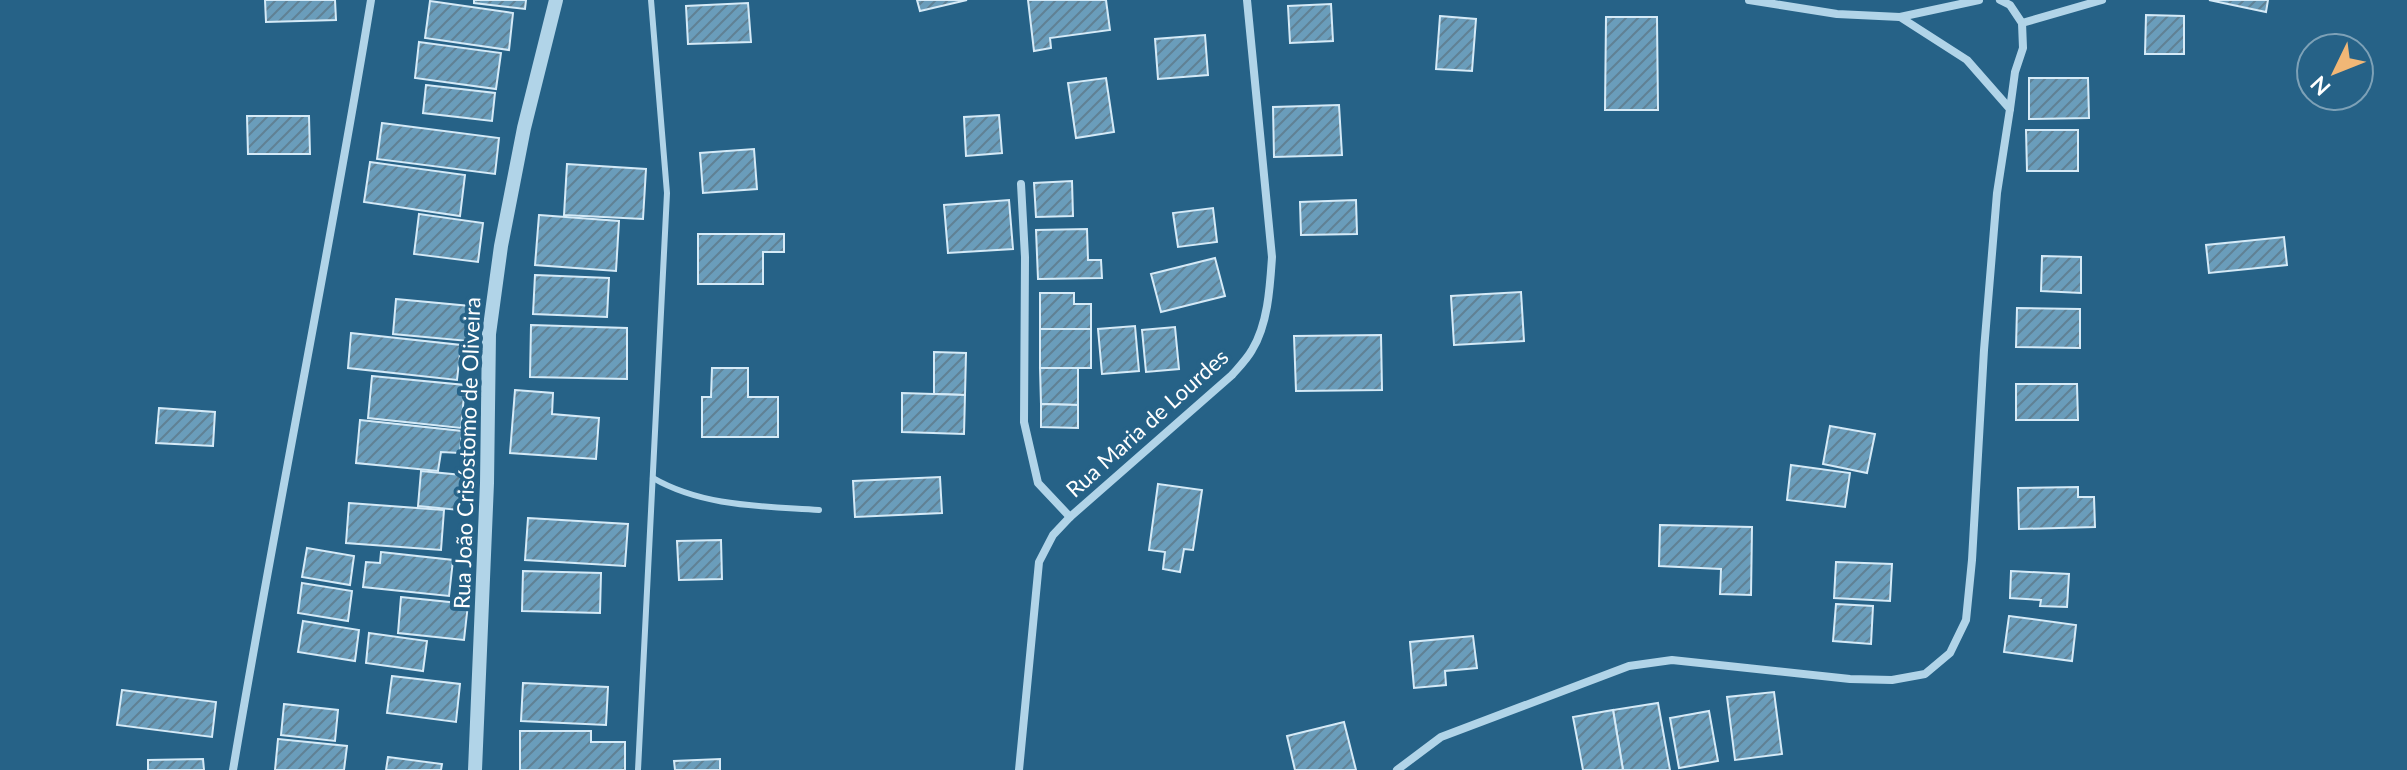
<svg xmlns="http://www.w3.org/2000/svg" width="2407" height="770" font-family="Lato,sans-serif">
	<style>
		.building { fill: url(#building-hatch); stroke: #d5eaf7; stroke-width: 2 }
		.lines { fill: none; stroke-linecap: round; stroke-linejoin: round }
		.service { stroke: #b1d4e8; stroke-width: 6 }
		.minor { stroke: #b1d4e8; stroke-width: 8 }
		.tertiary { stroke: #b1d4e8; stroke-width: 14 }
		.labels { text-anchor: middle; stroke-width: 8; stroke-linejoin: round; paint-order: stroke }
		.street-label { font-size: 22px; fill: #fff; stroke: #266287 }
	</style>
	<defs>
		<pattern id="building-hatch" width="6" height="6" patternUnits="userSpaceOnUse" patternTransform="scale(2)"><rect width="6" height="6" fill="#6a9dbb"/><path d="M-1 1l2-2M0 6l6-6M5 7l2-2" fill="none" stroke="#608194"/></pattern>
	</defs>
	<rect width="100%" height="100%" fill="#266287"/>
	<g class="building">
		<path d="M265 0H335L336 20 266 22Z"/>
		<path d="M474 0H526L525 9 474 3Z"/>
		<path d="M917 0H967L920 11Z"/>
		<path d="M1028 0H1106L1110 30 1050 38 1051 48 1034 51Z"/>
		<path d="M2209 0H2268L2266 12Z"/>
		<path d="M430 1 513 13 509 50 425 38Z"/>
		<path d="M748 3 751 42 688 44 686 6Z"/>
		<path d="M1331 4 1333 41 1290 43 1288 6Z"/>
		<path d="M2146 15 2184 16V54H2145Z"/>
		<path d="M1440 16 1476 19 1472 71 1436 69Z"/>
		<path d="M1606 17H1657L1658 110H1605Z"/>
		<path d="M1205 35 1208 75 1158 79 1155 39Z"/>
		<path d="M419 42 501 53 496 89 415 78Z"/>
		<path d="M1106 78 1114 132 1076 138 1068 83Z"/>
		<path d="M2029 78H2088L2089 118 2029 119Z"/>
		<path d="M426 85 495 93 492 121 423 113Z"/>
		<path d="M1339 105 1342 155 1274 157 1273 107Z"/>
		<path d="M999 115 1002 153 966 156 964 117Z"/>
		<path d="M247 116H309L310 154H248Z"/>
		<path d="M382 123 499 138 495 174 377 159Z"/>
		<path d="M2026 130H2078V171H2027Z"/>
		<path d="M754 149 757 189 703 193 700 153Z"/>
		<path d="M370 162 465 175 460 216 364 202Z"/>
		<path d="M567 164 646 169 643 219 564 215Z"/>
		<path d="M1072 181 1073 216 1036 217 1034 183Z"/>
		<path d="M1009 200 1013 249 948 253 944 205Z"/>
		<path d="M1356 200 1357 234 1301 235 1300 202Z"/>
		<path d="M1213 208 1217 242 1178 247 1173 213Z"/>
		<path d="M419 214 483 223 478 262 414 254Z"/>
		<path d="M539 215 619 221 616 271 535 265Z"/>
		<path d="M1087 229 1088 260H1101L1102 278 1038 279 1036 230Z"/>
		<path d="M698 234H784V252H763V284H698Z"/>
		<path d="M2284 237 2287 265 2209 273 2206 245Z"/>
		<path d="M2042 256 2081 257V293L2041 291Z"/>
		<path d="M1215 258 1225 296 1161 312 1151 274Z"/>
		<path d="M535 275 609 278 607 317 533 314Z"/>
		<path d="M1521 292 1524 341 1454 345 1451 296Z"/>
		<path d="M1040 293H1074V304H1091V329H1040Z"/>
		<path d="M396 299 470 306 468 341 393 334Z"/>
		<path d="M2017 308 2080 309V348L2016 347Z"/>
		<path d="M531 325 627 328V379L530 377Z"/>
		<path d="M1135 326 1139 371 1102 374 1098 329Z"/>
		<path d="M1175 327 1179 369 1146 372 1142 330Z"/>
		<rect x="1040" y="329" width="51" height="39"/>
		<path d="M351 333 461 345 457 380 348 368Z"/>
		<path d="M1381 335 1382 390 1296 391 1294 336Z"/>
		<path d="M934 352 966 353 965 395 934 394Z"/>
		<path d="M712 368H748V397H778V437H702V397H711Z"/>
		<path d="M1040 368H1078V405L1041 404Z"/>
		<path d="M372 376 465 385 461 428 368 418Z"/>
		<path d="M2016 384H2077L2078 420H2016Z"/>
		<path d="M515 390 553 393 552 414 599 418 596 459 510 453Z"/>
		<path d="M902 393 965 395 964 434 902 432Z"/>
		<path d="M1041 404 1078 405V428L1041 427Z"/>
		<path d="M159 408 215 412 213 446 156 443Z"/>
		<path d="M360 420 462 431 460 453 441 452 438 471 356 463Z"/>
		<path d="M1830 426 1875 434 1867 473 1823 464Z"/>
		<path d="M1791 465 1850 473 1845 507 1787 500Z"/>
		<path d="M421 471 462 475 459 510 418 506Z"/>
		<path d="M940 477 942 513 855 517 853 481Z"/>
		<path d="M1158 484 1202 490 1193 550 1184 549 1180 572 1163 569 1165 552 1149 550Z"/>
		<path d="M2078 487V497H2094L2095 527 2019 529 2018 488Z"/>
		<path d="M349 503 444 510 441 550 346 543Z"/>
		<path d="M528 518 628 524 625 566 525 560Z"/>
		<path d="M1660 525 1752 527 1751 595 1720 594 1721 569 1659 566Z"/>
		<path d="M721 540 722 579 679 580 677 541Z"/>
		<path d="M307 548 354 556 350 585 302 577Z"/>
		<path d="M381 552 453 560 449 596 363 587 366 562 380 563Z"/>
		<path d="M1836 562 1892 564 1890 601 1834 598Z"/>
		<path d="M523 571 601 573 600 613 522 611Z"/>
		<path d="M2011 571 2069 574 2067 607 2040 606 2041 600 2010 598Z"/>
		<path d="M302 583 352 591 348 621 298 613Z"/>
		<path d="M401 597 468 604 464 640 398 633Z"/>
		<path d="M1836 604 1873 606 1871 644 1833 641Z"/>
		<path d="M2009 616 2076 625 2072 661 2004 652Z"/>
		<path d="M303 621 359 630 355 661 298 652Z"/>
		<path d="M369 633 427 641 423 671 366 663Z"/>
		<path d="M1473 636 1477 668 1445 671 1446 685 1414 688 1410 642Z"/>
		<path d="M392 676 460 684 456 722 387 713Z"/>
		<path d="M523 683 608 687 606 725 521 721Z"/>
		<path d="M122 690 216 702 212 737 117 725Z"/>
		<path d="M1774 692 1782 754 1735 760 1727 697Z"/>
		<path d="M1658 703 1670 770H1623L1613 710Z"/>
		<path d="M284 704 338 710 335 741 281 735Z"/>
		<path d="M1613 710 1623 770H1583L1573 717Z"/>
		<path d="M1709 711 1718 761 1679 768 1670 718Z"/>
		<path d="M1344 722 1356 770H1295L1287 736Z"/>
		<path d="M520 731H591V742H625V770H520Z"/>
		<path d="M278 739 347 746 344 770H275Z"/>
		<path d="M388 757 442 764 441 770H386Z"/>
		<path d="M203 759 204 770H148V760Z"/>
		<path d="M720 759V770H675L674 761Z"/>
	</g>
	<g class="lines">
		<g class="service">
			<path d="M653 478C703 507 763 506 819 510"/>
			<path d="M638 770 667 193 651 0"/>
		</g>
		<g class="minor">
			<path d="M2000 0 2010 5 2022 23 2023 48 2015 72 2010 109"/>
			<path d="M1900 17 1979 0"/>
			<path d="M2022 23 2102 0"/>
			<path d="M1021 184 1025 257 1024 422 1038 483 1070 517"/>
			<path d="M233 770C276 513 329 257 371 0"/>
			<path d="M1019 770 1039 562 1053 535 1070 517 1232 375C1239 367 1247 359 1252 350 1268 324 1270 287 1272 257L1247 0"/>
			<path d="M1397 770 1441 737 1629 666 1672 660 1850 679 1892 680 1925 674 1950 653 1966 620 1972 560 1984 350 1997 193 2010 109 1967 60 1900 17 1837 14 1749 0"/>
		</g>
		<path class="tertiary" d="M475 770 487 483 489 334 501 246 524 128 556 0"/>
	</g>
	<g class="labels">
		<g class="street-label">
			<text transform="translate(1147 423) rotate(-42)" y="8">Rua Maria de Lourdes</text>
			<text transform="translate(467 453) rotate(-88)" y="8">Rua João Crisóstomo de Oliveira</text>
		</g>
	</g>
	<g transform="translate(2335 72) rotate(227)"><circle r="38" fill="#266287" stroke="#7da1b7" stroke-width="2"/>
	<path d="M0-6L14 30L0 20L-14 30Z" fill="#f1b776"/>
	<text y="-12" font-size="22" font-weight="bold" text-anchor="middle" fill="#ffffff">N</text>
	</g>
</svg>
